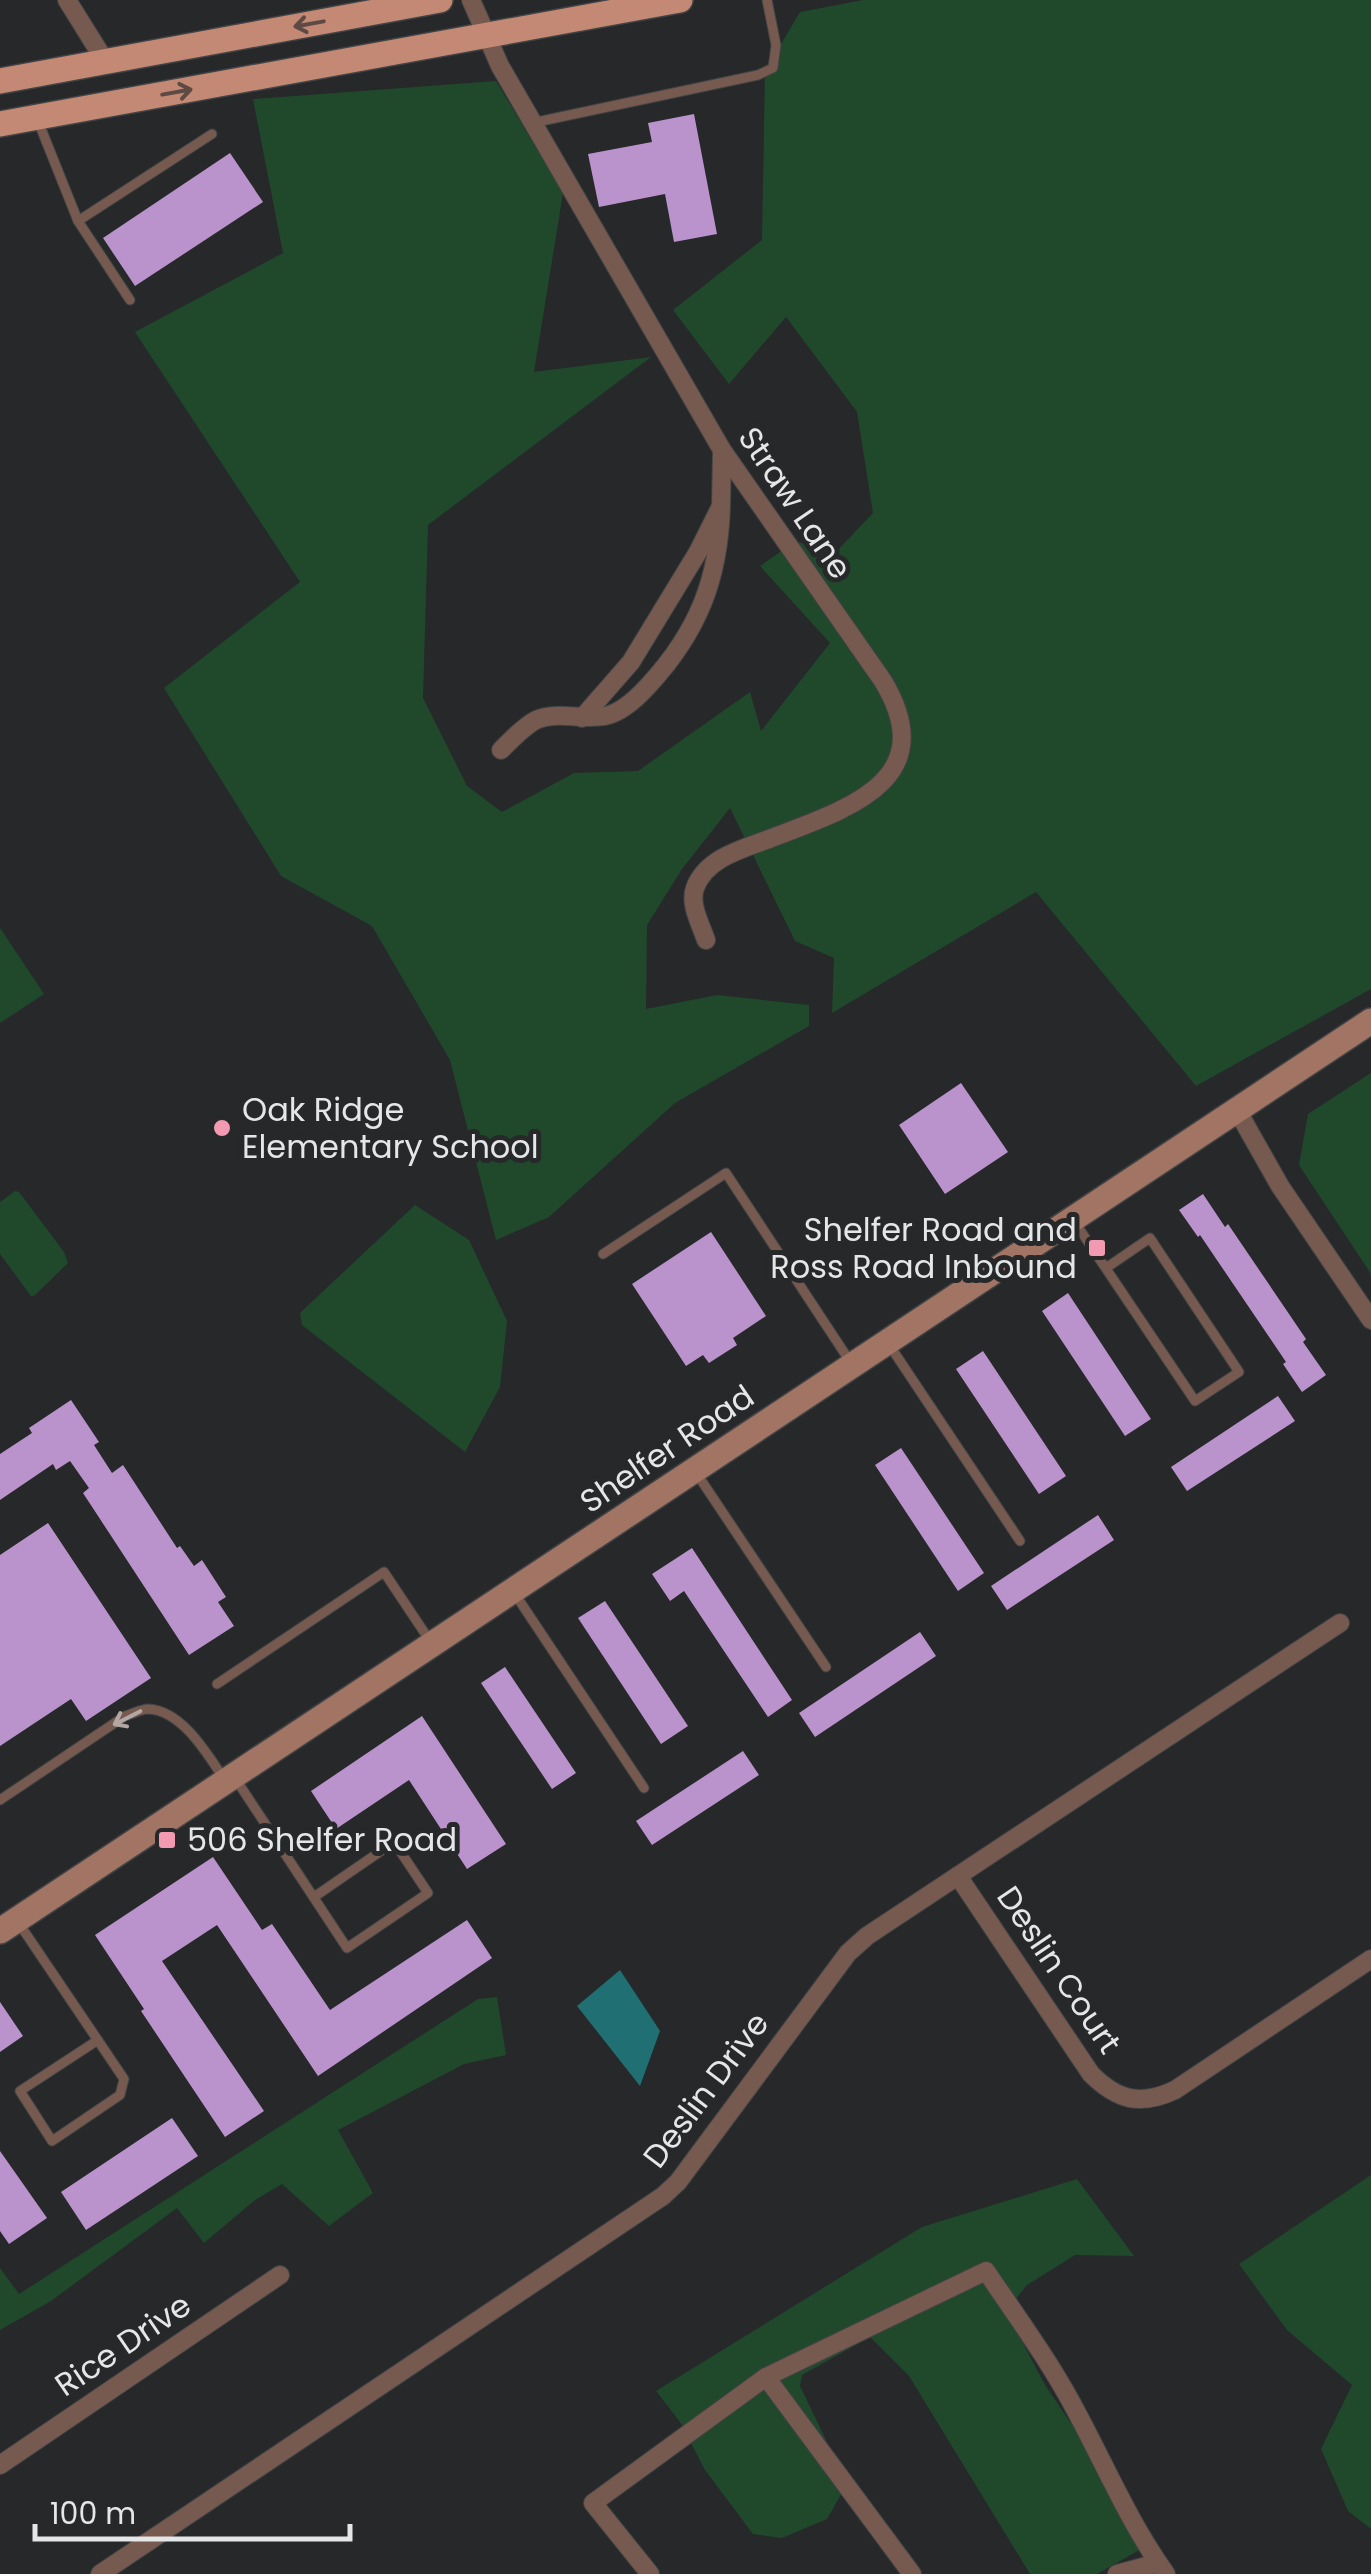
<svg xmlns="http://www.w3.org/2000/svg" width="1371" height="2574" font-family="Poppins,sans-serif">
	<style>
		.green { fill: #20492c }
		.water { fill: #206f73 }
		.building { fill: #bb93cc }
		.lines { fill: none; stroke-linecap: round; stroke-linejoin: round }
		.lane-casing { stroke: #414345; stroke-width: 11 }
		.street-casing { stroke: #414345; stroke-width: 20 }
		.secondary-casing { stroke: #414345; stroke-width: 28 }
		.primary-casing { stroke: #414345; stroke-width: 28 }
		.lane { stroke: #76594f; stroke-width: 9 }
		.street { stroke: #76594f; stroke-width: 18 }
		.secondary { stroke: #a17464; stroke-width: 25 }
		.primary { stroke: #c38974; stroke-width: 25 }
		.oneway { stroke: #5d4a44 }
		.oneway2 { stroke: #b3a7a3 }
		.poi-dot { fill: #f19ab1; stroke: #26282a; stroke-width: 4 }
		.labels { text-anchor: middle; stroke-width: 10; stroke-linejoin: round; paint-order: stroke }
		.street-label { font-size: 32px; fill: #e5e6e8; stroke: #26282a }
		.poi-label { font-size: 32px; fill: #e5e6e8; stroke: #26282a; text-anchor: start }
	</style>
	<rect width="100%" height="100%" fill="#26282a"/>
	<g class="green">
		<path d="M863 0H1371V989L1196 1086 1036 892 832 1013 834 958 795 941 730 808 682 869 647 925 646 1009 717 995 809 1005V1026L675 1103 549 1217 496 1240 450 1060 372 926 281 876 164 688 300 582 135 332 283 253 253 99 496 81 563 193 534 372 651 357 428 525 423 698 467 786 502 812 574 773 638 771 750 692 761 731 830 643 760 566 796 541 834 554 873 513 857 412 786 317 729 384 673 310 762 240 765 71 800 12Z"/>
		<path d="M0 928 44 994 0 1023Z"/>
		<path d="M1371 1073V1274L1299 1165 1308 1114Z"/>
		<path d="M15 1191 19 1192 64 1252 68 1263 34 1296H31L0 1254V1202Z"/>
		<path d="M415 1205 469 1240 507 1321 500 1387 465 1452 302 1325 300 1313Z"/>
		<path d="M497 1997 506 2055 464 2064 338 2130 373 2193 329 2226 282 2184 255 2200 204 2243 177 2208 51 2301 0 2330V2268L19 2294 478 1999Z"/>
		<path d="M1371 2175V2529L1348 2511 1321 2449 1352 2385 1287 2330 1239 2264Z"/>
		<path d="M1077 2179 1134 2256 1075 2255 1027 2285 1006 2311 1045 2385 1152 2543 1097 2574H1030L909 2376 870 2337 802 2375 800 2386 847 2484 827 2519 782 2538 753 2534 705 2470 680 2422 656 2391 922 2227Z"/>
	</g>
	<path class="water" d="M620 1970 660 2031 640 2086 577 2006Z"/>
	<g class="building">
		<path d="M694 114 717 234 674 242 665 194 599 207 588 154 652 142 648 123Z"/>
		<path d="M230 153 263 202 135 286 103 238Z"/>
		<path d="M961 1083 1008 1152 945 1194 899 1125Z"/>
		<path d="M1203 1194 1225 1227 1228 1224 1306 1339 1303 1342 1326 1375 1302 1392 1283 1364 1286 1362 1200 1235 1198 1237 1179 1210Z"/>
		<path d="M711 1232 766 1316 733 1338 737 1345 709 1363 703 1355 686 1366 632 1284Z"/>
		<path d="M1068 1293 1151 1419 1125 1436 1042 1311Z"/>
		<path d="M983 1351 1066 1476 1039 1494 956 1369Z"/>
		<path d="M1278 1396 1295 1421 1187 1491 1171 1467Z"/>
		<path d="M71 1400 99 1442 94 1445 112 1473 123 1465 177 1548 180 1546 194 1566 202 1560 226 1597 218 1602 234 1626 189 1655 83 1493 89 1488 70 1461 56 1470 53 1464 0 1500V1454L32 1433 29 1428Z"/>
		<path d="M901 1448 984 1573 958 1591 875 1465Z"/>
		<path d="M1098 1515 1114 1540 1007 1610 991 1586Z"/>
		<path d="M48 1523 151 1678 86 1721 71 1699 0 1746V1555Z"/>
		<path d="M692 1548 792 1700 768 1717 684 1591 670 1601 652 1574Z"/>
		<path d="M605 1601 688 1726 661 1744 578 1618Z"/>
		<path d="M920 1632 936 1656 815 1737 799 1713Z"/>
		<path d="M505 1667 576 1773 552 1789 481 1683Z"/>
		<path d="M422 1716 506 1844 467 1869 409 1780 336 1829 311 1791Z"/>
		<path d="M743 1751 759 1775 652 1845 636 1821Z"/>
		<path d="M213 1857 262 1930 272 1924 330 2010 467 1920 492 1958 318 2076 217 1925 162 1961 264 2111 225 2137 141 2011 144 2009 95 1935Z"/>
		<path d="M0 2002 23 2036 0 2052Z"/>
		<path d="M172 2118 198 2156 86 2230 61 2192Z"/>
		<path d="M0 2151 47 2218 9 2244 0 2231Z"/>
	</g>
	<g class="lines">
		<g class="lane-casing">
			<g id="lane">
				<path d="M38 121 78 221 130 300"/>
				<path d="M532 123 758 75 773 68 776 45 767 0"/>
				<path d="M78 221 212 134"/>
				<path d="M1074 1221 1195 1401 1239 1372 1150 1238 1106 1268"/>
				<path d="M603 1254 726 1173 851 1363"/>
				<path d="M888 1343 1020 1541"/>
				<path d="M697 1474 826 1667"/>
				<path d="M515 1594 644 1788"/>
				<path d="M217 1684 384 1572 432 1644"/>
				<path d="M235 1778 347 1948 428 1893 394 1842 314 1897"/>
				<path d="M0 1800 125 1716C132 1714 141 1709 148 1709 182 1710 208 1755 224 1779"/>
				<path d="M18 1922 124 2079 120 2095 52 2141 20 2091 98 2040"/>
			</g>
		</g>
		<g class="street-casing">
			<g id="street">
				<path d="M67 0 105 61"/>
				<path d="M471 0 500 66 722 450 883 681C943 781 847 809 769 839 742 849 706 858 695 888 689 904 701 925 706 940"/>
				<path d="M582 718 631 662 698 552 721 506 722 451"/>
				<path d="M501 750C511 740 523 727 536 720 556 711 583 720 605 716 621 713 637 698 648 686 698 632 719 579 721 506"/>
				<path d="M1237 1110 1280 1186 1371 1320"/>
				<path d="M958 1876 1091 2074C1118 2101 1141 2106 1175 2090L1371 1959"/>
				<path d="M766 2377 912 2574"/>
				<path d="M0 2465 280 2275"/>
				<path d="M100 2574 663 2196 678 2182 848 1953 867 1936 1340 1623"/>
				<path d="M650 2574 593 2503 766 2377 986 2271C1017 2317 1051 2363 1077 2413 1106 2467 1130 2524 1166 2574"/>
				<path d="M1117 2574 1158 2563"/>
			</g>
		</g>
		<g class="secondary-casing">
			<path id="secondary" d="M0 1931 1371 1021"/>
		</g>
		<g class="primary-casing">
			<g id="primary">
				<path d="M0 81 440 0"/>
				<path d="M0 124 680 0"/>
			</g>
		</g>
		<use href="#lane" class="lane"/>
		<use href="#street" class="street"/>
		<use href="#secondary" class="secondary"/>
		<use href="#primary" class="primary"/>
	</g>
	<defs><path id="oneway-shaft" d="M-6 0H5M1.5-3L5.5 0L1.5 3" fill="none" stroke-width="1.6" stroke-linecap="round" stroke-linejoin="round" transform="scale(2.5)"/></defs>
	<g class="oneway">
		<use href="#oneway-shaft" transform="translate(309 24) rotate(170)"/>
		<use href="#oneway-shaft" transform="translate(177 92) rotate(-10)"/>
	</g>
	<use class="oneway2" href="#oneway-shaft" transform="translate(127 1718) rotate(153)"/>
	<g class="poi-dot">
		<circle cx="222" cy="1128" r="10"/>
		<rect x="1087" y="1238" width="20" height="20" rx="5"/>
		<rect x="157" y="1830" width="20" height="20" rx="5"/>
	</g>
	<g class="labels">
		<g class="street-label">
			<text transform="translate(795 503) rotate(56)" y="11">Straw Lane</text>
			<text transform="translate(667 1449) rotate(-34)" y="11">Shelfer Road</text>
			<text transform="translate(1059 1970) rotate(56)" y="11">Deslin Court</text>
			<text transform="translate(706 2090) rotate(-53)" y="11">Deslin Drive</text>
			<text transform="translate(123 2345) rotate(-34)" y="11">Rice Drive</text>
		</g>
		<g class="poi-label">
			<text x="242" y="1121">Oak Ridge<tspan x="242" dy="37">Elementary School</tspan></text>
			<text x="1077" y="1241" text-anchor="end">Shelfer Road and<tspan x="1077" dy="37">Ross Road Inbound</tspan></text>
			<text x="187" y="1851">506 Shelfer Road</text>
		</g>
	</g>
	<path d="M35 2524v15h315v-15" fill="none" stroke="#e5e6e8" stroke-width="5"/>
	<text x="50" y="2524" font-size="30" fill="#e5e6e8" stroke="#26282a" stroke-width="8" paint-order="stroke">100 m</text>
</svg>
